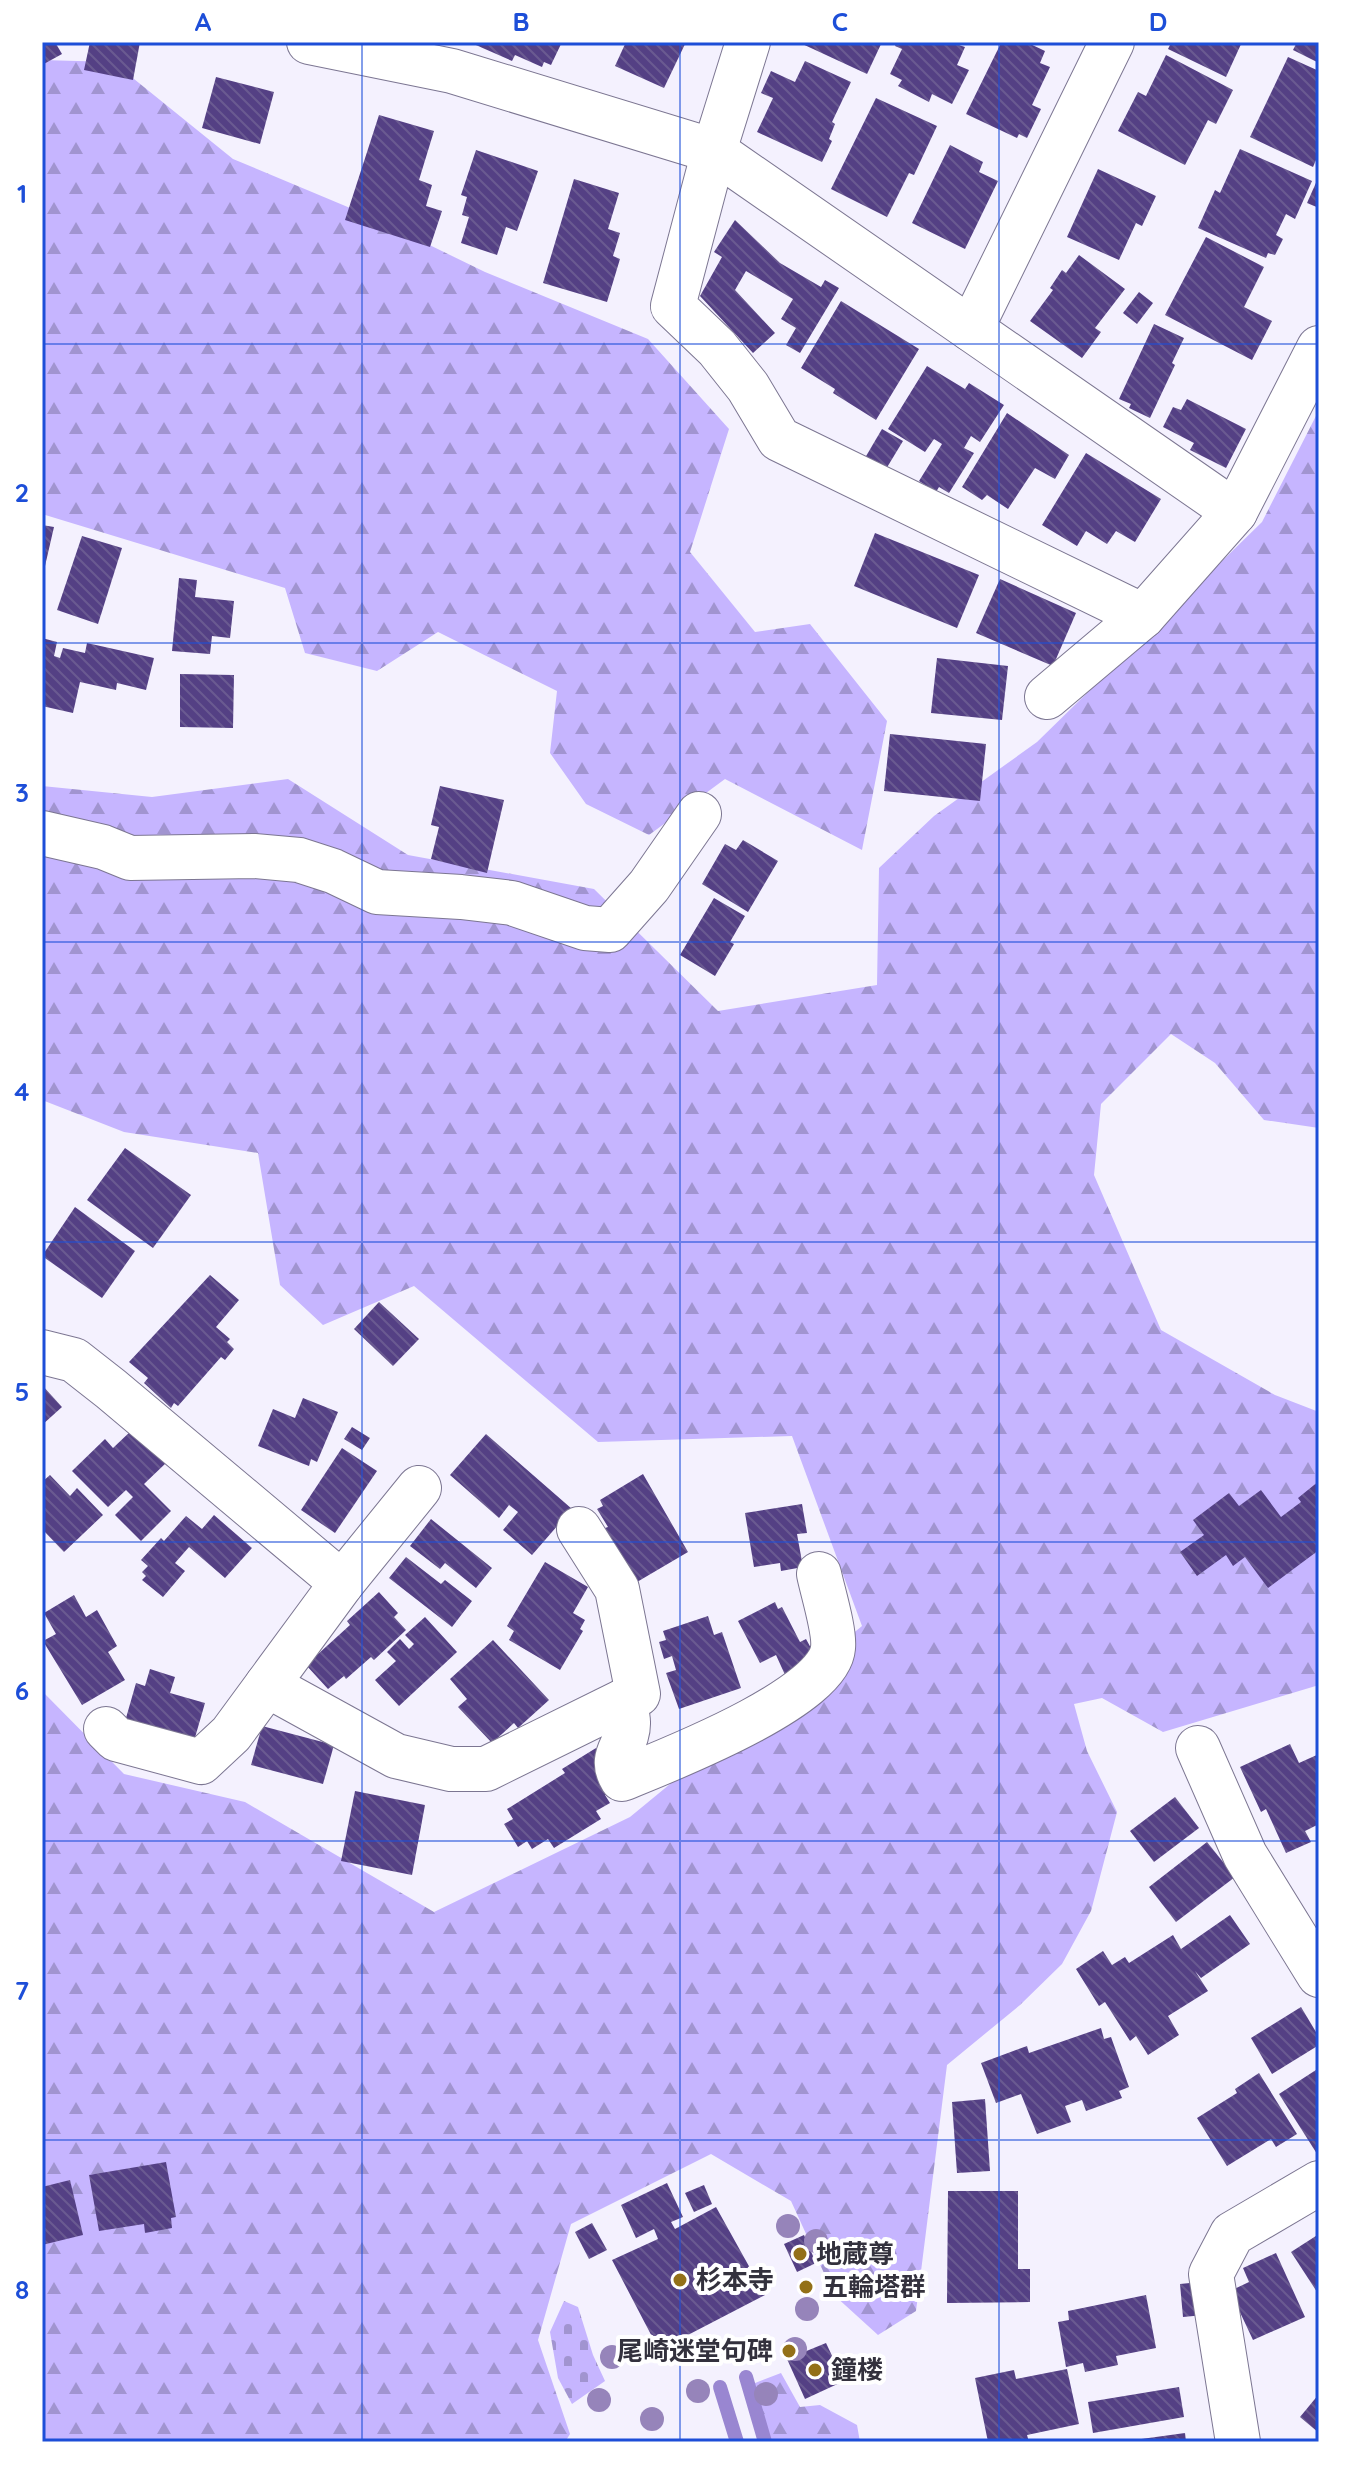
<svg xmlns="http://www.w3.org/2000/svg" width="1361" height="2484" font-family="Quicksand,'Noto Sans JP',sans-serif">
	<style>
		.forest { fill: url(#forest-firs) }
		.cemetery { fill: url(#cemetery-stones) }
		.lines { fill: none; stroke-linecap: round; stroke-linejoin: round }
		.stream { stroke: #9986d1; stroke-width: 14 }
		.building { fill: url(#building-back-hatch) }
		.minor-casing { stroke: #7c7692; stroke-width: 46 }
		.minor { stroke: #fff; stroke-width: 44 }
		.tree { fill: #9684ba }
		.grid { fill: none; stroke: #1d4ed8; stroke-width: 2; stroke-opacity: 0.55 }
		.poi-dot { fill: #937018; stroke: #fff; stroke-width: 3 }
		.labels { text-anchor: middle; stroke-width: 8; stroke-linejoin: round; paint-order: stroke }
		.poi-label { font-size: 26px; font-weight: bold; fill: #33313d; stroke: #fff; text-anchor: start }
		.neatline { fill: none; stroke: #1d4ed8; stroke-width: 3 }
		.grid-label { font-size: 26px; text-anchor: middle; font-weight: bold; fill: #1d4ed8 }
	</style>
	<defs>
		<pattern id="forest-firs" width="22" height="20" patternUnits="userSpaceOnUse" patternTransform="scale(2)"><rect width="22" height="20" fill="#c6b5ff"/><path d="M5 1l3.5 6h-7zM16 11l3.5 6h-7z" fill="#a194d0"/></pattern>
		<pattern id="cemetery-stones" width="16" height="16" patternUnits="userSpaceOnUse" patternTransform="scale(2)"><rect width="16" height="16" fill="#c6b5ff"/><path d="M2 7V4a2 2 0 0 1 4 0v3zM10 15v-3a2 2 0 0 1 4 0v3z" fill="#a194d0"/></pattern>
		<pattern id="building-back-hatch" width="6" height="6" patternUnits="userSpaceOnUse" patternTransform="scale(2)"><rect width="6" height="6" fill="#544084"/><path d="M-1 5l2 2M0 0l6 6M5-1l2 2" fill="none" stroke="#6a5a91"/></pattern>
	</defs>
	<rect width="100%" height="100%" fill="#f4f1fe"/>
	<g class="forest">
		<path d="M42 60 113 62 233 159 374 218 485 272 648 339 729 429 690 552 755 632 810 624 887 721 862 850 725 779 649 835 586 804 550 753 557 691 438 632 377 671 305 653 285 588 42 514Z"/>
		<path d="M1319 410V1128L1264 1120 1215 1063 1171 1034 1101 1104 1094 1175 1161 1330 1275 1395 1319 1412V1685L1163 1732 1102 1698 1074 1704 1087 1751 1117 1812 1091 1911 1062 1964 1020 2005 947 2065 916 2311 878 2335 834 2295 791 2201 711 2154 571 2224 538 2340 570 2434 565 2442H42V1691L124 1774 245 1802 434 1912 630 1817 862 1626 792 1436 598 1442 414 1286 323 1325 280 1285 258 1153 124 1132 42 1100V786L152 797 288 779 408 855 594 889 718 1011 877 985 879 868 934 816 1037 742 1262 522Z"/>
		<path d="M781 2373 800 2407 820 2405 857 2425 860 2442H766L750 2385Z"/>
	</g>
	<path class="cemetery" d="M564 2301 578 2307 593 2355 605 2381 572 2404 558 2378 550 2332Z"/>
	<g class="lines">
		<g class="stream">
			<path d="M746 2377 765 2442"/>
			<path d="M720 2387 737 2442"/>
		</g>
	</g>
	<g class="building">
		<path d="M42 42H55L62 54 42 65Z"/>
		<path d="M90 42H140L133 80 84 70Z"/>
		<path d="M469 42H562L551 65 544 62 542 67 515 55 512 61Z"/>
		<path d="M626 42H686L664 88 615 66Z"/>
		<path d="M798 42H882L867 74Z"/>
		<path d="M897 42H961L959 45 965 47 957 65 969 70 952 104 932 94 929 102 898 86 902 80 890 74 902 49 895 46Z"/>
		<path d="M1006 42H1026L1045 51 1040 63 1050 67 1032 105 1041 109 1027 138 1019 134 1017 138 966 114 1001 43 1005 45Z"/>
		<path d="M1165 42H1242L1226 77 1168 49 1170 45Z"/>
		<path d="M1297 42H1319V63L1293 50Z"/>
		<path d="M1166 55 1233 90 1216 124 1208 120 1185 165 1118 131 1138 92 1146 96Z"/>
		<path d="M1288 57 1319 71V153L1313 167 1250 137Z"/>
		<path d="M805 61 851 82 832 122 835 124 829 139 832 141 822 162 757 132 773 98 761 93 771 71 795 82Z"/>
		<path d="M216 77 274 92 260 144 202 128Z"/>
		<path d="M876 98 937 126 914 175 909 173 887 217 831 189Z"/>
		<path d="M379 115 434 131 419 180 432 185 426 206 442 211 430 247 345 220Z"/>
		<path d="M950 145 983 162 979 172 998 181 965 249 912 223Z"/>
		<path d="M1240 149 1312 181 1295 219 1286 214 1276 235 1283 239 1275 255 1268 253 1266 258 1198 228 1215 190 1220 193Z"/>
		<path d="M476 150 538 171 517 231 506 227 497 255 461 243 469 217 462 215 467 197 461 195Z"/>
		<path d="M1098 169 1156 196 1142 226 1136 223 1119 260 1067 237Z"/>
		<path d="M1319 176V208L1307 203Z"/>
		<path d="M574 179 619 193 608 229 620 233 613 256 620 259 607 302 543 283Z"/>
		<path d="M735 220 780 263 821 287 825 280 839 288 800 353 786 345 796 328 781 319 793 299 746 271 735 290 775 333 753 353 700 296 722 257 714 252Z"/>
		<path d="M1206 237 1264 267 1244 307 1272 321 1252 360 1165 315Z"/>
		<path d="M1079 255 1125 289 1095 328 1101 332 1082 358 1030 321 1053 290 1050 288 1062 270 1066 273Z"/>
		<path d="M1139 292 1153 303 1137 324 1123 313Z"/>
		<path d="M841 301 919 349 876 420 833 393 835 389 801 368Z"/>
		<path d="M1154 324 1184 338 1172 363 1175 365 1150 418 1129 408 1131 404 1119 399Z"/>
		<path d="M927 366 965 389 969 383 1004 405 980 442 971 436 964 448 974 453 949 493 939 487 936 492 919 481 942 444 934 439 925 452 888 429Z"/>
		<path d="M1187 399 1246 429 1226 468 1190 450 1194 443 1163 427 1173 407 1181 410Z"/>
		<path d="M1007 413 1069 455 1055 479 1035 468 1008 509 987 495 982 500 962 487Z"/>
		<path d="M882 429 903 441 883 474 862 463Z"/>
		<path d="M1086 453 1161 499 1135 542 1116 531 1107 544 1086 531 1077 546 1042 525Z"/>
		<path d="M42 525 54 527 45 566 42 565Z"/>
		<path d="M875 533 979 575 957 628 854 586Z"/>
		<path d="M82 536 122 548 98 624 57 610Z"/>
		<path d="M179 578 197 580 195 597 234 601 230 638 212 636 210 654 172 651Z"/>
		<path d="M1000 579 1076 613 1053 666 976 633Z"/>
		<path d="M42 638 57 642 54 656 60 658 63 648 85 653 87 643 154 658 146 690 117 683 116 690 80 682 73 713 42 706Z"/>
		<path d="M937 658 1008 666 1002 720 931 713Z"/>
		<path d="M180 674 234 675 233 728 180 727Z"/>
		<path d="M890 734 986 744 980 801 884 791Z"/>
		<path d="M440 786 504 800 487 873 431 859 439 827 431 825Z"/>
		<path d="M743 840 778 861 748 912 702 884 725 844 736 850Z"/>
		<path d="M714 898 745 916 730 942 734 944 715 976 680 955Z"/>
		<path d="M125 1148 191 1195 153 1248 87 1200Z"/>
		<path d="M75 1207 135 1251 102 1298 42 1256Z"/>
		<path d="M210 1275 239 1300 216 1327 230 1339 227 1342 234 1349 225 1360 221 1357 178 1406 174 1403 171 1408 144 1383 148 1378 129 1362Z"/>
		<path d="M379 1302 419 1339 393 1366 354 1329Z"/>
		<path d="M42 1385 62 1407 42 1425Z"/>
		<path d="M303 1398 338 1412 317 1462 311 1459 309 1466 258 1446 273 1409 295 1418Z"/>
		<path d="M352 1427 370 1438 362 1450 344 1439Z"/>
		<path d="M133 1429 166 1463 144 1484 171 1511 141 1541 115 1515 133 1497 126 1490 108 1507 72 1471 105 1439 113 1448Z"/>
		<path d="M486 1434 572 1509 532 1555 503 1530 518 1512 509 1505 499 1518 450 1475Z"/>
		<path d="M342 1448 377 1471 335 1533 301 1510Z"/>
		<path d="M643 1474 688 1552 637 1582 605 1528 608 1527 597 1509 603 1506 600 1500Z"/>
		<path d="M50 1475 70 1496 77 1488 103 1515 64 1552 42 1529V1482Z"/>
		<path d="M1319 1481V1550L1268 1588 1245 1557 1233 1566 1226 1555 1197 1576 1180 1552 1204 1535 1193 1520 1229 1493 1239 1506 1261 1490 1281 1517 1301 1502 1298 1498Z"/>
		<path d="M802 1504 807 1533 797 1534 803 1567 781 1571 780 1563 754 1567 745 1513Z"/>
		<path d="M214 1515 252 1548 225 1578 189 1547 175 1563 185 1571 163 1597 142 1580 146 1576 142 1572 148 1566 141 1560 161 1538 164 1541 186 1516 202 1529Z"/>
		<path d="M431 1519 492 1568 476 1588 445 1563 440 1569 410 1546Z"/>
		<path d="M406 1557 441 1584 445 1580 472 1601 452 1627 389 1578Z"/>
		<path d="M545 1562 588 1587 573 1613 585 1620 580 1629 583 1631 560 1670 509 1640 514 1631 507 1626Z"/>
		<path d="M379 1592 398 1613 394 1617 406 1630 374 1660 371 1657 346 1679 344 1676 328 1689 306 1665 350 1625 347 1621Z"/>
		<path d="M74 1595 86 1617 97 1610 117 1646 108 1652 125 1680 82 1705 43 1641 56 1634 44 1613Z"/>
		<path d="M775 1602 778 1609 782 1607 800 1642 806 1639 818 1661 786 1677 776 1655 760 1663 738 1621Z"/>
		<path d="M708 1616 714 1635 722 1632 741 1688 679 1709 666 1673 676 1670 672 1656 664 1659 659 1642 666 1640 663 1631Z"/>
		<path d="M425 1617 457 1652 399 1706 375 1680 396 1661 387 1652 400 1639 409 1649 414 1644 405 1635Z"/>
		<path d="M493 1640 549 1700 518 1728 514 1723 492 1743 458 1707 467 1699 450 1679Z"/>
		<path d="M150 1669 175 1677 170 1693 205 1703 194 1741 124 1725 136 1683 145 1686Z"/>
		<path d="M262 1726 334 1745 323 1784 251 1765Z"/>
		<path d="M1290 1744 1299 1763 1319 1754V1824L1305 1831 1311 1842 1286 1853 1266 1809 1261 1812 1240 1767Z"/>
		<path d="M596 1748 615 1780 616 1789 605 1795 610 1803 596 1811 601 1819 554 1848 548 1839 532 1849 527 1841 518 1847 504 1824 513 1819 507 1809 565 1773 562 1769Z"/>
		<path d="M355 1791 425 1805 412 1875 341 1861Z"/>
		<path d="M1175 1797 1199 1828 1154 1862 1130 1831Z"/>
		<path d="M1207 1842 1235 1877 1176 1922 1149 1887Z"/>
		<path d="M1230 1915 1250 1944 1201 1978 1195 1971 1208 1991 1168 2016 1179 2035 1148 2055 1136 2036 1130 2041 1105 2002 1099 2006 1076 1969 1103 1951 1112 1965 1125 1957 1129 1963 1173 1935 1181 1949Z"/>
		<path d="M1301 2007 1319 2037V2045L1272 2074 1251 2038Z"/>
		<path d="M1101 2028 1104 2039 1111 2037 1129 2087 1119 2091 1122 2098 1086 2111 1082 2100 1065 2106 1071 2122 1037 2134 1021 2094 996 2103 981 2063 1027 2046 1029 2053Z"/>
		<path d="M1319 2068V2157L1279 2094Z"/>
		<path d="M1259 2073 1297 2134 1276 2147 1271 2139 1227 2166 1197 2118 1237 2093 1235 2089Z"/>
		<path d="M985 2099 990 2171 957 2173 952 2102Z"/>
		<path d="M166 2162 176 2217 171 2218 172 2228 145 2233 144 2224 99 2231 89 2175Z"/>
		<path d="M70 2180 83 2235 42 2245V2187Z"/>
		<path d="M667 2183 683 2217 671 2222 675 2229 716 2207 765 2295 659 2350 612 2260 658 2239 654 2229 636 2238 621 2205Z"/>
		<path d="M704 2185 712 2204 694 2212 685 2193Z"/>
		<path d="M948 2191H1018V2269H1030V2302L947 2303Z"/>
		<path d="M592 2223 607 2250 589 2259 575 2232Z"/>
		<path d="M1319 2234V2295L1291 2252Z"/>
		<path d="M804 2235 816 2263 797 2272 784 2244Z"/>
		<path d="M1276 2253 1305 2317 1253 2340 1230 2291 1249 2282 1243 2268Z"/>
		<path d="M1200 2282 1204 2315 1183 2317 1180 2284Z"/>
		<path d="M1146 2295 1156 2348 1116 2356 1118 2365 1085 2372 1083 2363 1066 2367 1058 2322 1069 2320 1068 2311Z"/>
		<path d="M826 2343 844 2381 805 2399 787 2359Z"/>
		<path d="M1067 2369 1079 2424 1027 2435 1029 2442H988L975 2378 1014 2370 1016 2379Z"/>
		<path d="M1179 2387 1184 2417 1093 2433 1088 2402Z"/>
		<path d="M1319 2394V2433L1300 2417Z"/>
		<path d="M1185 2433 1186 2442H1135L1134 2440Z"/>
	</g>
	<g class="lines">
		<g class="minor-casing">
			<g id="minor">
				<path d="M309 42 452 71 714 151 1235 512"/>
				<path d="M748 42 714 151 673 306 717 348 748 387 779 439 1143 616"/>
				<path d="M971 329 1112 42"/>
				<path d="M1047 697 1143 616 1235 512 1319 348"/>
				<path d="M42 833 103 847 130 858 254 856 299 860 333 871 377 892 461 897 512 903 585 928 610 930 649 886 699 814"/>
				<path d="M42 1352 74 1360 111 1389 342 1583"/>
				<path d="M419 1488 342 1583 267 1685 396 1756 451 1769H486L638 1694 617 1589 579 1529"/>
				<path d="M624 1701C625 1708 628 1715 628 1722 629 1746 607 1755 622 1779 666 1761 829 1698 833 1648 835 1631 823 1593 819 1574"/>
				<path d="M106 1729 116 1739 201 1762 231 1734 267 1685"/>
				<path d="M1198 1748 1245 1855 1319 1975"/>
				<path d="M1238 2442 1211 2274 1232 2234 1319 2183"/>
			</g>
		</g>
		<use href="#minor" class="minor"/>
	</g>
	<g class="tree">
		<circle cx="788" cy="2226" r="12"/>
		<circle cx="816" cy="2241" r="12"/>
		<circle cx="807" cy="2309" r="12"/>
		<circle cx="795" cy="2349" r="12"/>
		<circle cx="612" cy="2357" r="12"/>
		<circle cx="857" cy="2370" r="12"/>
		<circle cx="698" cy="2391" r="12"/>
		<circle cx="766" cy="2394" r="12"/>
		<circle cx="599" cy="2400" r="12"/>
		<circle cx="652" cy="2419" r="12"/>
	</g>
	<path class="grid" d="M362 42V2442M680 42V2442M999 42V2442M42 344H1319M42 643H1319M42 942H1319M42 1242H1319M42 1542H1319M42 1841H1319M42 2140H1319"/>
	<g class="poi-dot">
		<circle cx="800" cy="2254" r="8"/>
		<circle cx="680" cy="2280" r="8"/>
		<circle cx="806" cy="2287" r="8"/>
		<circle cx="789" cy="2351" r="8"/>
		<circle cx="815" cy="2370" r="8"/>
	</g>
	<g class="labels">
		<g class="poi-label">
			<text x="816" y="2263">地蔵尊</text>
			<text x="696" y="2289">杉本寺</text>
			<text x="822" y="2296">五輪塔群</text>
			<text x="773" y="2360" text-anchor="end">尾崎迷堂句碑</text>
			<text x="831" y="2379">鐘楼</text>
		</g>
	</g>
	<rect width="1361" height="2484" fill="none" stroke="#ffffff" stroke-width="88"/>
	<rect x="44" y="44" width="1273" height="2396" class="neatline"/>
	<g class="grid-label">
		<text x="203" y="31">A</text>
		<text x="521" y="31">B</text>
		<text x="840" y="31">C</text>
		<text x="1158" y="31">D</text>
		<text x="22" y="203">1</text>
		<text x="22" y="502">2</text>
		<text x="22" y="802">3</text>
		<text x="22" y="1101">4</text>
		<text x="22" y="1401">5</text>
		<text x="22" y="1700">6</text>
		<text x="22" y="2000">7</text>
		<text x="22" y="2299">8</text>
	</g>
</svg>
